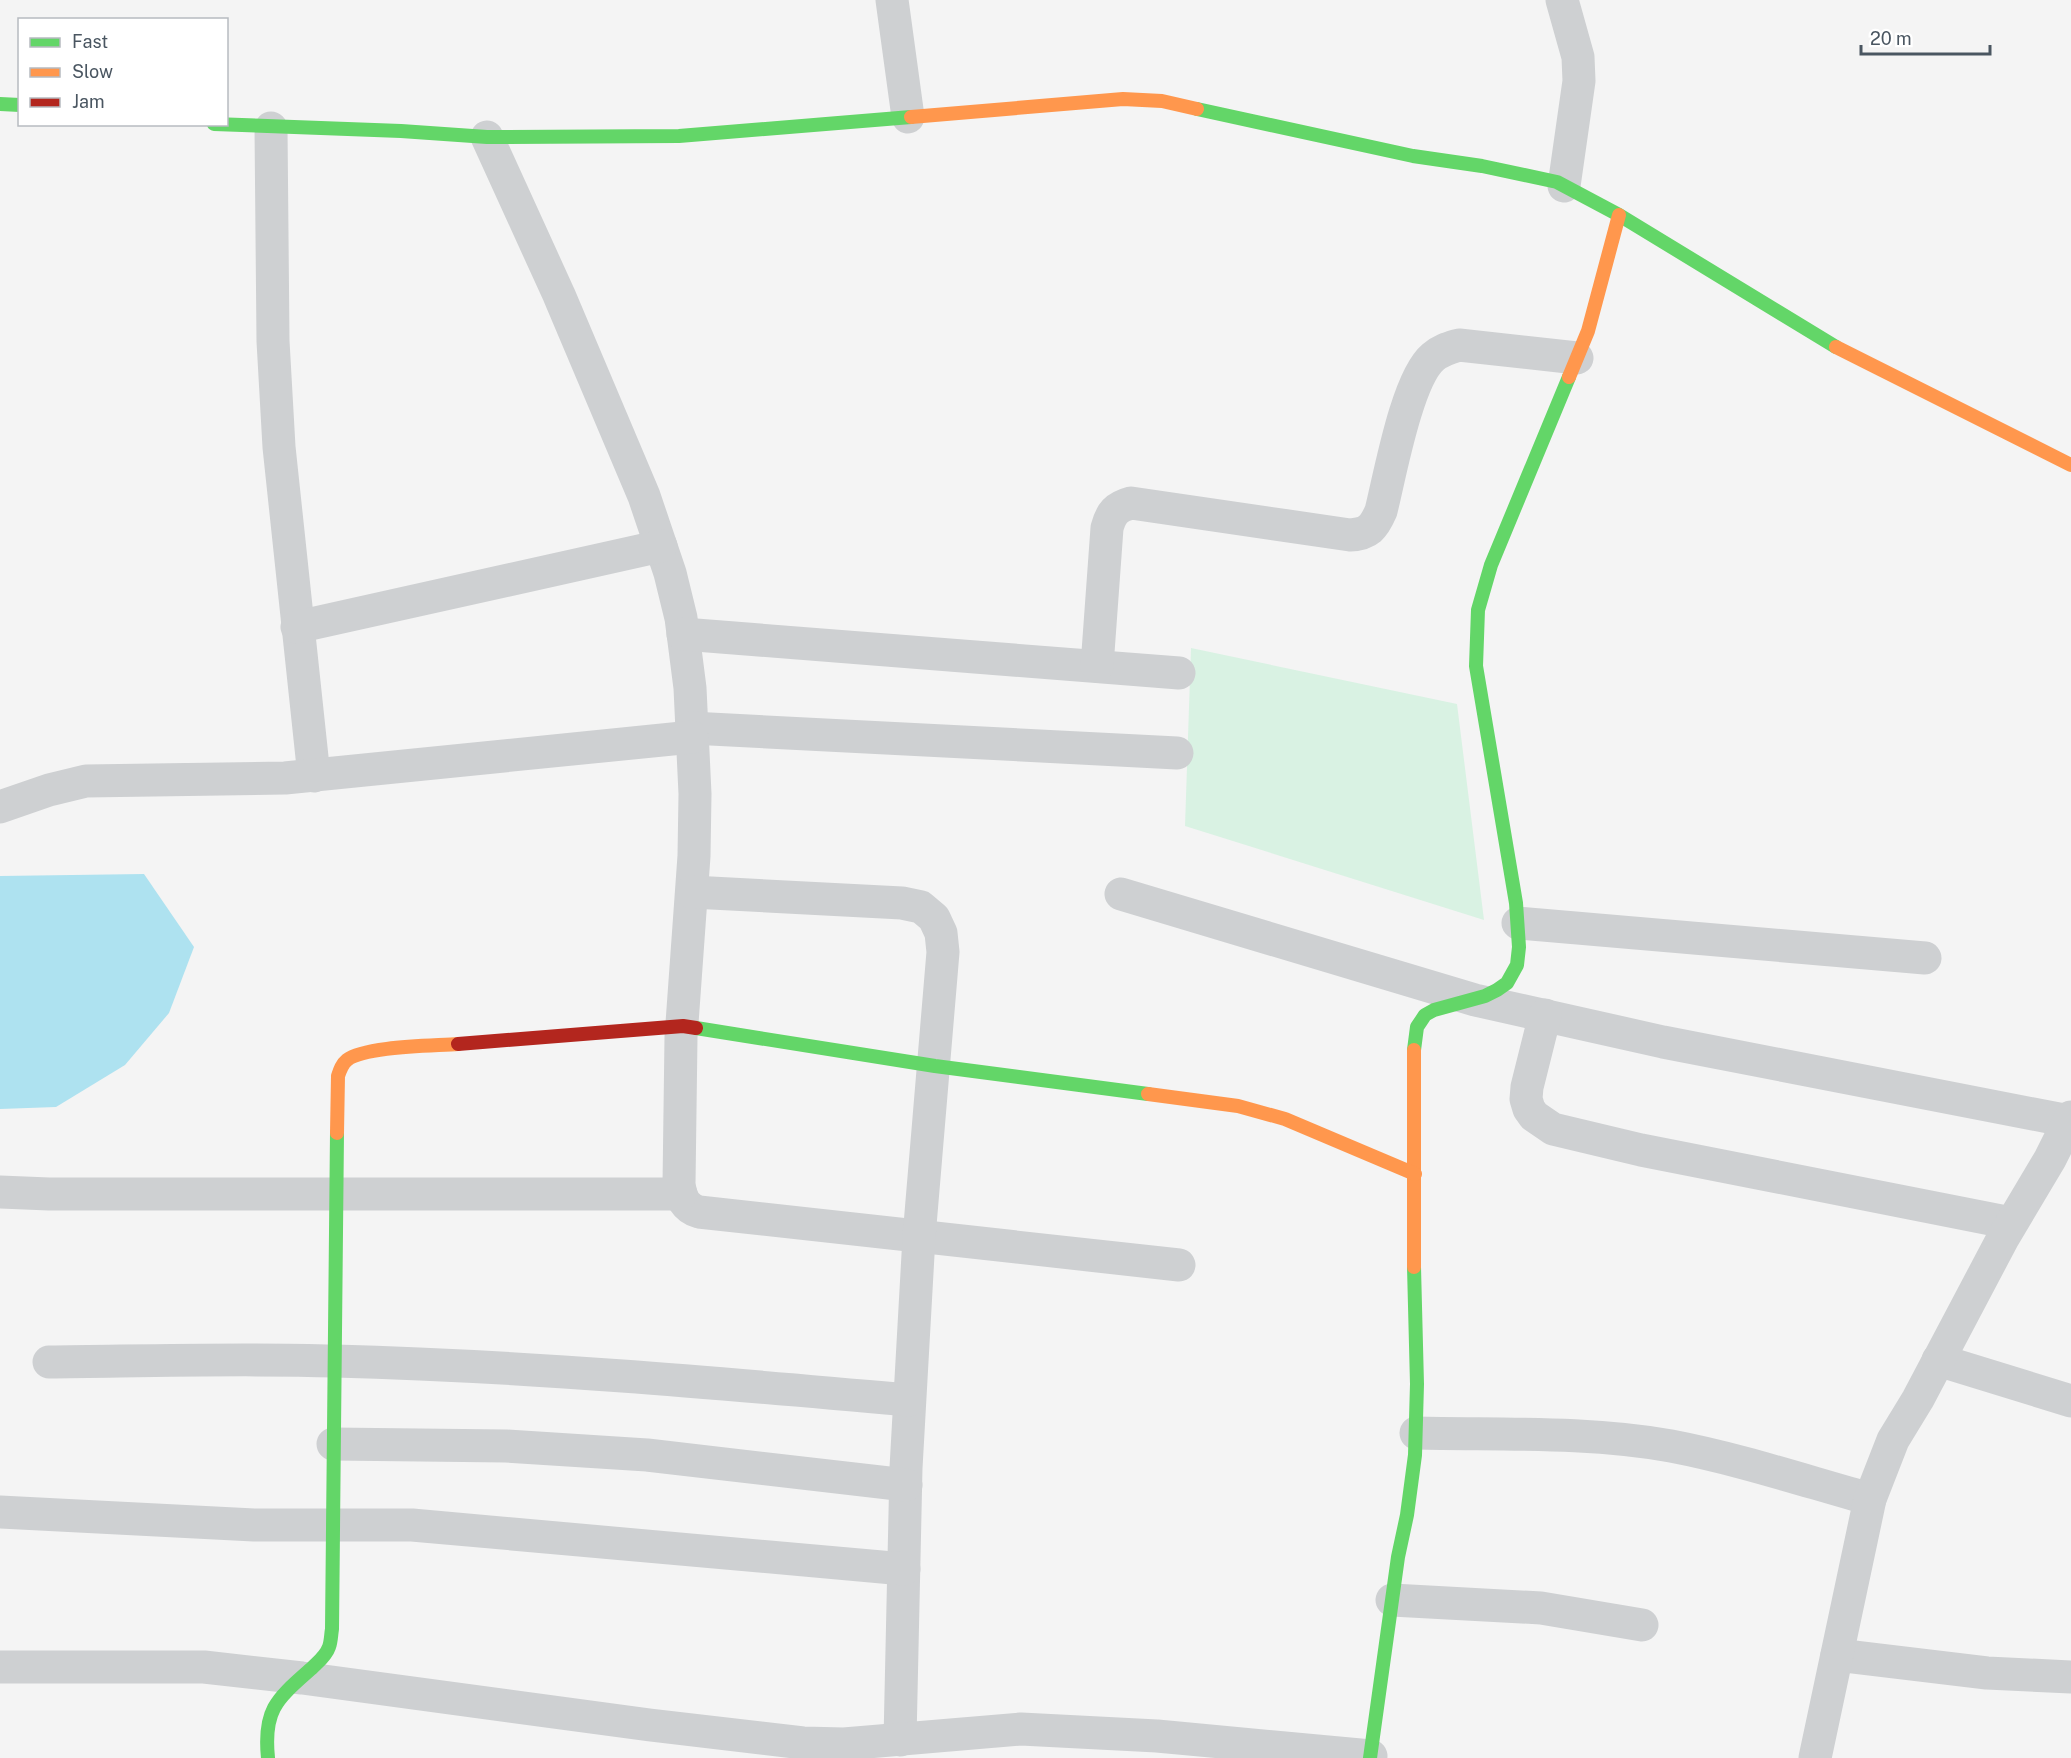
<svg xmlns="http://www.w3.org/2000/svg" width="2071" height="1758" font-family="'Public Sans',sans-serif">
	<style>
		.green { fill: #d9f2e3 }
		.water { fill: #aee2f0 }
		.lines { fill: none; stroke-linecap: round; stroke-linejoin: round }
		.street { stroke: #ced0d2; stroke-width: 33 }
		.fast { stroke: #63d668; stroke-width: 14 }
		.slow { stroke: #ff974d; stroke-width: 14 }
		.jam { stroke: #b3261e; stroke-width: 14 }
	</style>
	<rect width="100%" height="100%" fill="#f4f4f4"/>
	<path class="green" d="M1191 648 1457 704 1484 920 1185 826Z"/>
	<path class="water" d="M144 874 194 947 169 1013 125 1065 56 1107 0 1109V876Z"/>
	<g class="lines">
		<g class="street">
			<path d="M892 0 908 117"/>
			<path d="M1562 0 1578 57 1579 81 1564 186"/>
			<path d="M271 128 273 341 279 447 314 776"/>
			<path d="M487 137 559 295 644 496 670 573 681 618 690 688 695 794 694 856 681 1037 679 1184C681 1198 685 1208 699 1212L1179 1265"/>
			<path d="M297 627 661 546"/>
			<path d="M683 634 1179 673"/>
			<path d="M1097 666 1107 528C1111 513 1116 507 1131 503L1350 535C1369 534 1374 527 1381 511 1390 475 1407 379 1433 357 1441 350 1449 348 1459 345L1577 358"/>
			<path d="M691 728 1177 753"/>
			<path d="M0 807 49 790 86 781 285 778 692 737"/>
			<path d="M692 892 902 903 921 907 934 918 941 933 943 952 919 1237 906 1468 900 1740"/>
			<path d="M1121 894 1475 1000 1663 1042 2069 1121"/>
			<path d="M1518 923 1925 958"/>
			<path d="M1545 1015 1527 1087 1526 1099 1529 1109 1534 1116 1553 1129 1641 1150 2011 1223"/>
			<path d="M0 1192 49 1194H681"/>
			<path d="M1938 1360 2071 1401"/>
			<path d="M49 1362C144 1361 240 1358 335 1361 527 1366 718 1383 909 1400"/>
			<path d="M1416 1433C1500 1435 1588 1431 1671 1446 1739 1459 1805 1481 1870 1499"/>
			<path d="M333 1444 506 1446 647 1455 906 1485"/>
			<path d="M0 1512 254 1525H412L904 1569"/>
			<path d="M1392 1600 1541 1608 1642 1625"/>
			<path d="M1837 1655 1987 1673 2071 1677"/>
			<path d="M0 1667H204L302 1678 650 1725 803 1743 844 1744 1021 1729 1157 1736 1371 1756"/>
			<path d="M1815 1758 1870 1499 1893 1440 1918 1399 2003 1238 2050 1159 2071 1117"/>
		</g>
		<g class="fast">
			<path d="M0 104 20 105"/>
			<path d="M1197 109 1413 156 1482 166 1557 182 1619 215 1836 347"/>
			<path d="M214 124 401 131 487 137 679 136 911 117"/>
			<path d="M696 1028 935 1066 1148 1094"/>
			<path d="M1414 1050 1417 1027 1425 1015 1434 1010 1485 996 1497 990 1507 983 1517 965 1519 947 1516 903 1476 666 1478 610 1491 565 1569 377"/>
			<path d="M268 1758C263 1709 277 1699 312 1668 318 1662 326 1656 329 1647 331 1642 331 1635 332 1629L337 1133"/>
			<path d="M1370 1758 1398 1557 1407 1515 1415 1455 1417 1384 1414 1267"/>
		</g>
		<g class="slow">
			<path d="M911 117 1123 99 1162 101 1197 109"/>
			<path d="M1836 347 2071 465"/>
			<path d="M1569 377 1588 331 1619 215"/>
			<path d="M1414 1050V1267"/>
			<path d="M1148 1094 1238 1106 1285 1119 1415 1174"/>
			<path d="M337 1133 338 1076C340 1070 342 1064 347 1060 365 1046 434 1046 458 1044"/>
		</g>
		<path class="jam" d="M458 1044 683 1026 696 1028"/>
	</g>
	<rect x="18" y="18" width="210" height="108" fill="#ffffff" stroke="#b7bbc0" stroke-width="1.5"/>
	<rect x="30" y="38" width="30" height="9" fill="#63d668" stroke="#b7bbc0" stroke-width="1.5"/>
	<text x="72" y="48" font-size="18" fill="#4a5661">Fast</text>
	<rect x="30" y="68" width="30" height="9" fill="#ff974d" stroke="#b7bbc0" stroke-width="1.5"/>
	<text x="72" y="78" font-size="18" fill="#4a5661">Slow</text>
	<rect x="30" y="98" width="30" height="9" fill="#b3261e" stroke="#b7bbc0" stroke-width="1.5"/>
	<text x="72" y="108" font-size="18" fill="#4a5661">Jam</text>
	<path d="M1861 45v9h129v-9" fill="none" stroke="#4a5661" stroke-width="3"/>
	<text x="1870" y="45" font-size="18" fill="#4a5661" stroke="#ffffff" stroke-width="4.5" paint-order="stroke">20 m</text>
</svg>
